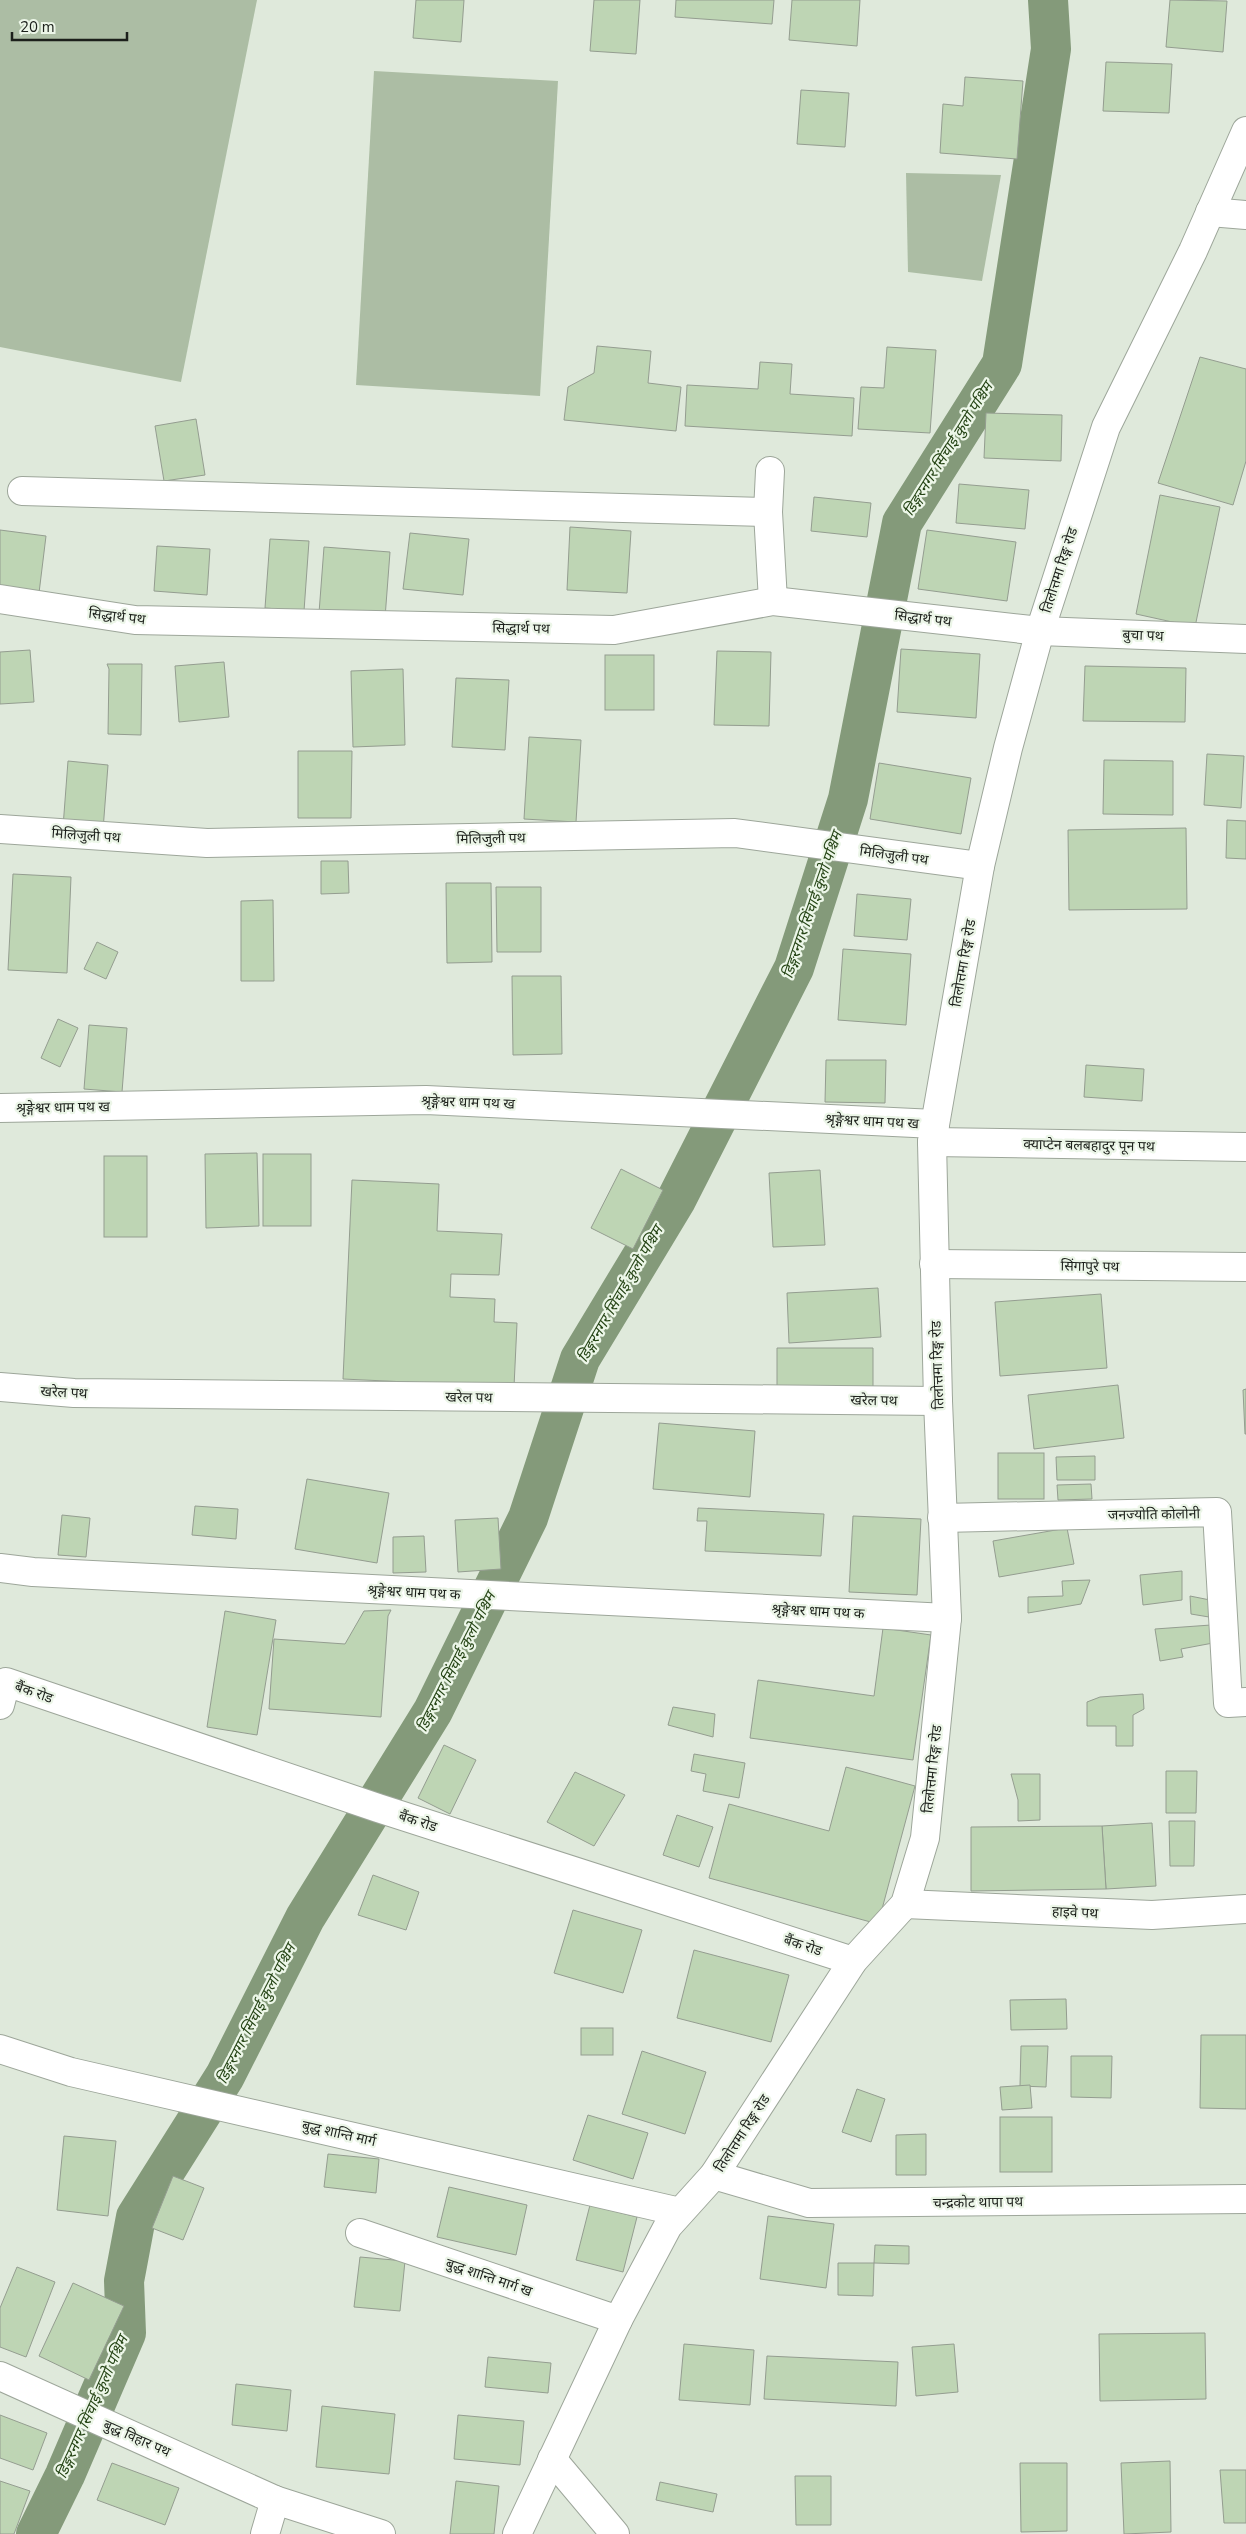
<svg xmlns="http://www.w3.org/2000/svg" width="1246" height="2534" font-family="'Nunito Sans','Noto Sans Devanagari',sans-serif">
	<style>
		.green { fill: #acbda4 }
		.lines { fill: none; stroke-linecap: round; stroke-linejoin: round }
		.canal { stroke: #849a7a; stroke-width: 40 }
		.building { fill: #bed5b4; stroke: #949d90 }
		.street-casing { stroke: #9da69a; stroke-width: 30 }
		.secondary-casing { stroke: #9da69a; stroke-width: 30 }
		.street { stroke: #fff; stroke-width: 28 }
		.secondary { stroke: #fff; stroke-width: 28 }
		.labels { text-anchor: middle; stroke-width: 4.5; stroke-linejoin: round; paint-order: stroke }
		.street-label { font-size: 14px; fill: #1c201b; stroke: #ecf6e8 }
		.water-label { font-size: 15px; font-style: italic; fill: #254415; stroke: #ecf6e8 }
	</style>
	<rect width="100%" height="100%" fill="#dfe9db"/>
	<g class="green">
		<path d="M0 0H257L181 382 0 347Z"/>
		<path d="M374 71 558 81 540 396 356 385Z"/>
		<path d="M906 173 1001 175 982 281 908 272Z"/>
	</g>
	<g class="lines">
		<path class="canal" d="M36 2534 65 2475 126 2333 124 2281 136 2217 225 2076 305 1918 433 1711 528 1518 580 1359 676 1200 794 968 848 799 902 523 1002 364 1051 49 1048 0"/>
	</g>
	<g class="building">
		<path d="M416 0H464L461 42 413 38Z"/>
		<path d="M594 0H640L636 54 590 51Z"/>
		<path d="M676 0H774L772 24 675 17Z"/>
		<path d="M792 0H860L857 46 789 40Z"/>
		<path d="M1170 0 1227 1 1223 52 1166 47Z"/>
		<path d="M1106 62 1172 64 1169 113 1103 111Z"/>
		<path d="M965 77 1023 81 1017 159 940 153 943 104 963 106Z"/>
		<path d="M801 90 849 93 845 147 797 144Z"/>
		<path d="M597 346 651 351 648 383 681 387 676 431 564 420 568 387 594 373Z"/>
		<path d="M887 347 936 350 930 433 858 429 861 387 884 388Z"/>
		<path d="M1200 357 1246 369V461L1233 505 1158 483Z"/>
		<path d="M760 362 792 364 790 394 854 398 852 436 685 426 687 385 758 389Z"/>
		<path d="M986 413 1062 415 1061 461 984 458Z"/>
		<path d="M196 419 205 475 164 481 155 426Z"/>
		<path d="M959 484 1029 490 1025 529 956 523Z"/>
		<path d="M1160 495 1220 507 1195 627 1136 614Z"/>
		<path d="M814 497 871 503 867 537 811 531Z"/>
		<path d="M570 527 631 531 627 593 567 590Z"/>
		<path d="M0 530 46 536 39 593 0 588Z"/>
		<path d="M927 530 1016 542 1007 601 918 589Z"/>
		<path d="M410 533 469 539 463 595 403 589Z"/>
		<path d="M270 539 309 541 304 611 265 608Z"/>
		<path d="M157 546 210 549 207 595 154 591Z"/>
		<path d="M324 547 390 552 385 618 319 613Z"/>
		<path d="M901 649 980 654 976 718 897 712Z"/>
		<path d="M30 650 34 702 0 704V652Z"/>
		<path d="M717 651 771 652 769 726 714 725Z"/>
		<rect x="605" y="655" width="49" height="55"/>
		<path d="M224 662 229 717 179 722 175 666Z"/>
		<path d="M107 664H142L141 735 108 734 109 669Z"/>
		<path d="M1085 666 1186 668 1185 722 1083 721Z"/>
		<path d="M403 669 405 745 353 747 351 671Z"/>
		<path d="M456 678 509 680 505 750 452 747Z"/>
		<path d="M529 737 581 740 576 822 524 819Z"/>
		<path d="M298 751H352L351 818H298Z"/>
		<path d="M1207 754 1244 756 1241 808 1204 805Z"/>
		<path d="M1104 760 1173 761V815L1103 814Z"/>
		<path d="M68 761 108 765 103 830 63 827Z"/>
		<path d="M879 763 971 778 961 834 870 819Z"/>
		<path d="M1227 820 1246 821V859L1226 858Z"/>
		<path d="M1186 828 1187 909 1069 910 1068 830Z"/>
		<path d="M321 861H348L349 893 321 894Z"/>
		<path d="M13 874 71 877 67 973 8 970Z"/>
		<path d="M446 883H491L492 962 447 963Z"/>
		<path d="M496 887H541V952H497Z"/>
		<path d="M857 894 911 899 907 940 854 936Z"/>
		<path d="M273 900 274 981H241V901Z"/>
		<path d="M97 942 118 952 106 979 84 969Z"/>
		<path d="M843 949 911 954 906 1025 838 1020Z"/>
		<path d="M512 976H561L562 1054 513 1055Z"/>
		<path d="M58 1019 78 1028 60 1067 41 1058Z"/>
		<path d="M89 1025 127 1028 122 1092 84 1089Z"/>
		<path d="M826 1060H886L885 1103 825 1102Z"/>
		<path d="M1086 1065 1144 1069 1142 1101 1084 1097Z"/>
		<path d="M257 1153 259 1226 206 1228 205 1154Z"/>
		<rect x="263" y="1154" width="48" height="72"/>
		<rect x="104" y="1156" width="43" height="81"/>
		<path d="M621 1169 663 1190 633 1249 591 1228Z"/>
		<path d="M820 1170 825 1245 773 1247 769 1173Z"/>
		<path d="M352 1180 439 1184 437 1231 502 1234 499 1275 451 1274 450 1297 495 1299 494 1322 517 1323 514 1387 343 1379Z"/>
		<path d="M878 1288 881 1337 789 1343 787 1293Z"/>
		<path d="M1101 1294 1107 1368 1000 1376 995 1302Z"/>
		<path d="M777 1348H873V1390L777 1389Z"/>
		<path d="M1118 1385 1124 1438 1034 1449 1028 1395Z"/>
		<path d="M1246 1389V1434H1245L1243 1390Z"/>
		<path d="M659 1423 755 1431 750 1497 653 1489Z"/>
		<rect x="998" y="1453" width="46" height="46"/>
		<path d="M1095 1456V1480H1057L1056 1457Z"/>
		<path d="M307 1479 389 1493 377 1563 295 1549Z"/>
		<path d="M1091 1484 1092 1499 1058 1500 1057 1485Z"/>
		<path d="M195 1506 238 1509 236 1539 192 1535Z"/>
		<path d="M698 1508 824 1514 821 1556 705 1551 707 1521H697Z"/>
		<path d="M62 1515 90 1518 86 1557 58 1555Z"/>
		<path d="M853 1516 921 1519 917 1595 849 1592Z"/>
		<path d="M498 1518 501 1569 458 1572 455 1520Z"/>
		<path d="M1067 1528 1074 1564 999 1577 993 1541Z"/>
		<path d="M424 1536 426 1572 393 1573V1537Z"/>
		<path d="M1182 1571V1600L1143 1605 1140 1575Z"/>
		<path d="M1090 1580 1081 1604 1028 1613V1597L1063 1596 1062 1581Z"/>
		<path d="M1190 1596 1210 1600 1209 1617 1191 1614Z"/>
		<path d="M391 1610 388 1616 381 1717 269 1709 274 1639 345 1644 364 1611Z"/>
		<path d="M225 1611 276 1620 257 1735 207 1727Z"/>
		<path d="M1211 1625 1213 1643 1181 1649 1183 1657 1160 1661 1155 1629Z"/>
		<path d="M883 1628 931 1635 913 1760 750 1738 758 1680 874 1696Z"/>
		<path d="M1143 1694 1144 1709 1133 1715V1746H1116V1726H1087V1702L1100 1697Z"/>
		<path d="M673 1707 715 1714 713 1737 668 1725Z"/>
		<path d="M444 1745 476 1760 450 1814 418 1798Z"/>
		<path d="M694 1754 745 1763 739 1798 703 1791 706 1774 691 1771Z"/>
		<path d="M846 1767 915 1786 878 1924 709 1878 729 1804 829 1831Z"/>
		<path d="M1166 1771H1197L1196 1813H1166Z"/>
		<path d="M575 1772 625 1795 594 1846 547 1822Z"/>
		<path d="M1011 1774H1040V1820L1018 1821V1800Z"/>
		<path d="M677 1815 713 1827 699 1867 663 1855Z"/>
		<path d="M1169 1821H1195L1194 1866H1170Z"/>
		<path d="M1152 1823 1156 1886 1106 1889 1102 1826Z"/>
		<path d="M1102 1826 1106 1889 971 1891V1827Z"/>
		<path d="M373 1875 419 1892 406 1930 358 1915Z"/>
		<path d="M573 1910 642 1930 623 1993 554 1973Z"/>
		<path d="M694 1950 789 1975 771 2042 677 2018Z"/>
		<path d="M1066 1999 1067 2029 1011 2030 1010 2000Z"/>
		<rect x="581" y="2028" width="32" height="27"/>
		<path d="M1201 2035H1246V2109L1200 2108Z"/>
		<path d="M1021 2046H1048L1046 2087 1020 2086Z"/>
		<path d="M642 2051 706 2072 685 2134 622 2114Z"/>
		<path d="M1071 2056H1112L1111 2098 1071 2097Z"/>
		<path d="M1030 2085 1032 2108 1002 2110 1000 2087Z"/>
		<path d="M857 2089 885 2099 871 2142 842 2132Z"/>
		<path d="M588 2115 648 2133 633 2179 573 2160Z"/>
		<rect x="1000" y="2117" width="52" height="55"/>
		<path d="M926 2134V2175H896V2135Z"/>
		<path d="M64 2136 116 2141 108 2216 57 2210Z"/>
		<path d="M328 2154 379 2159 376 2193 324 2187Z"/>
		<path d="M173 2176 204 2188 183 2240 152 2228Z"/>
		<path d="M449 2187 527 2205 516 2255 437 2237Z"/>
		<path d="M590 2205 637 2217 623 2272 576 2260Z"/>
		<path d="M768 2216 834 2224 826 2288 760 2279Z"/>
		<path d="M875 2245 909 2246V2264L874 2263Z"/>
		<path d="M360 2257 405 2261 400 2311 354 2307Z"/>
		<path d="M838 2263H874L873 2296 838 2295Z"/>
		<path d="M17 2267 55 2282 26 2357 0 2347V2308Z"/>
		<path d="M73 2283 124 2306 89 2380 39 2356Z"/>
		<path d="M1205 2333 1206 2399 1100 2401 1099 2334Z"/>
		<path d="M684 2344 754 2350 750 2405 679 2400Z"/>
		<path d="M954 2344 958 2392 916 2396 912 2347Z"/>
		<path d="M767 2356 898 2362 896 2406 764 2399Z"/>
		<path d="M488 2357 551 2363 548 2393 485 2387Z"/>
		<path d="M236 2384 291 2390 287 2431 232 2425Z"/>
		<path d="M322 2406 395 2414 389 2474 316 2467Z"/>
		<path d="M0 2415 47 2433 33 2470 0 2458Z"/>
		<path d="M458 2415 524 2421 520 2465 454 2459Z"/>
		<path d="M1170 2461 1171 2532 1124 2534 1121 2463Z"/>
		<path d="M112 2463 179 2488 165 2525 97 2500Z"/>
		<path d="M1020 2463H1067V2531L1021 2532Z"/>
		<path d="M1220 2470H1246V2523H1224Z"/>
		<path d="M795 2476H831V2525H796Z"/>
		<path d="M0 2481 30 2491 14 2534H0Z"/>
		<path d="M456 2481 499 2486 494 2534H450Z"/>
		<path d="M660 2482 717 2494 713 2512 656 2500Z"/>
	</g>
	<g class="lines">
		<g class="street-casing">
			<g id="street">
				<path d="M1210 212 1246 215"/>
				<path d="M770 471 768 512 773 601"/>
				<path d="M22 491 768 512"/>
				<path d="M0 599 135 620 614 630 773 601 1040 631 1246 639"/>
				<path d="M0 829 207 843 735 833 980 866"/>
				<path d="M0 1108 426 1100 935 1124"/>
				<path d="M932 1142 1246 1147"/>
				<path d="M934 1264 1246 1267"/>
				<path d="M0 1387 74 1393 938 1401"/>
				<path d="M942 1518 1217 1512 1228 1703 1246 1702"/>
				<path d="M0 1568 33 1572 947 1618"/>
				<path d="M0 1705 6 1682 378 1808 853 1961"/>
				<path d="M905 1904 1152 1915 1246 1909"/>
				<path d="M0 2049 71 2072 680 2212"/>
				<path d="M714 2175 809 2203 1246 2199"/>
				<path d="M360 2233 618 2320"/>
				<path d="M0 2376 275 2500"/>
				<path d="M552 2459 615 2534"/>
			</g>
		</g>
		<g class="secondary-casing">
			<g id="secondary">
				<path d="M265 2534 275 2500 381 2534"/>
				<path d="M517 2534 618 2320 668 2226 714 2175 853 1961 905 1904 925 1838 947 1618 938 1401 932 1142 980 866 1008 748 1040 631 1106 427 1193 251 1246 131"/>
			</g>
		</g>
		<use href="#street" class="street"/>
		<use href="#secondary" class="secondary"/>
	</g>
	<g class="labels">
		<g class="street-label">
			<text transform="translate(1059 570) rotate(-72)" y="5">तिलोत्तमा रिङ्ग रोड</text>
			<text transform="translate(117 616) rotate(7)" y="5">सिद्धार्थ पथ</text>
			<text transform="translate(923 618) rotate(7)" y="5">सिद्धार्थ पथ</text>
			<text transform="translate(521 628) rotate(1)" y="5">सिद्धार्थ पथ</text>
			<text transform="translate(1143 635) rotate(2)" y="5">बुचा पथ</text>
			<text transform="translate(86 835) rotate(4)" y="5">मिलिजुली पथ</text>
			<text transform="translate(491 838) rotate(-1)" y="5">मिलिजुली पथ</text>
			<text transform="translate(894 855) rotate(8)" y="5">मिलिजुली पथ</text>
			<text transform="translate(963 963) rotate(-80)" y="5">तिलोत्तमा रिङ्ग रोड</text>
			<text transform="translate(468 1102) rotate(2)" y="5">श्रृङ्गेश्वर धाम पथ ख</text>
			<text transform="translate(63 1107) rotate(-1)" y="5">श्रृङ्गेश्वर धाम पथ ख</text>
			<text transform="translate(872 1121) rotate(3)" y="5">श्रृङ्गेश्वर धाम पथ ख</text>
			<text transform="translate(1089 1145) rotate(1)" y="5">क्याप्टेन बलबहादुर पून पथ</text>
			<text transform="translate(1090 1266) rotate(1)" y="5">सिंगापुरे पथ</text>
			<text transform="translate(937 1365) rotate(-92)" y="5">तिलोत्तमा रिङ्ग रोड</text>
			<text transform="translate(64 1392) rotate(3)" y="5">खरेल पथ</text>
			<text transform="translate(469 1397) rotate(1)" y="5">खरेल पथ</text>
			<text transform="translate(874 1400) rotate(1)" y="5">खरेल पथ</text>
			<text transform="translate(1154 1514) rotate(-1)" y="5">जनज्योति कोलोनी</text>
			<text transform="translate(414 1592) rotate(3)" y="5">श्रृङ्गेश्वर धाम पथ क</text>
			<text transform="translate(818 1611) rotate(3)" y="5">श्रृङ्गेश्वर धाम पथ क</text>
			<text transform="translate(34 1692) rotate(19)" y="5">बैंक रोड</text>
			<text transform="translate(932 1769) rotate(-84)" y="5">तिलोत्तमा रिङ्ग रोड</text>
			<text transform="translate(418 1821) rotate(18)" y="5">बैंक रोड</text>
			<text transform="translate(1075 1912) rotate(3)" y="5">हाइवे पथ</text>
			<text transform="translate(803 1945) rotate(18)" y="5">बैंक रोड</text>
			<text transform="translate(339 2133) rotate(13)" y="5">बुद्ध शान्ति मार्ग</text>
			<text transform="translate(742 2133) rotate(-57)" y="5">तिलोत्तमा रिङ्ग रोड</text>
			<text transform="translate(978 2202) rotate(-1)" y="5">चन्द्रकोट थापा पथ</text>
			<text transform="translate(489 2277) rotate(19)" y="5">बुद्ध शान्ति मार्ग ख</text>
			<text transform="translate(137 2438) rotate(24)" y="5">बुद्ध विहार पथ</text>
		</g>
		<g class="water-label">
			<text transform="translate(948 449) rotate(-58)" y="5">डिङ्गरनगर सिंचाई कुलो पश्चिम</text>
			<text transform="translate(812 905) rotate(-71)" y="5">डिङ्गरनगर सिंचाई कुलो पश्चिम</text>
			<text transform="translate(620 1294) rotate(-60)" y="5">डिङ्गरनगर सिंचाई कुलो पश्चिम</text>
			<text transform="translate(456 1662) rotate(-63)" y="5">डिङ्गरनगर सिंचाई कुलो पश्चिम</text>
			<text transform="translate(256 2014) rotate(-63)" y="5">डिङ्गरनगर सिंचाई कुलो पश्चिम</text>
			<text transform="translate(92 2407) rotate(-66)" y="5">डिङ्गरनगर सिंचाई कुलो पश्चिम</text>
		</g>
	</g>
	<path d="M12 32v8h115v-8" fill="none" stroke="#1c201b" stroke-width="2.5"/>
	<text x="20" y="32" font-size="15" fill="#1c201b" stroke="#ecf6e8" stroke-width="4" paint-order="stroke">20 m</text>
</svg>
